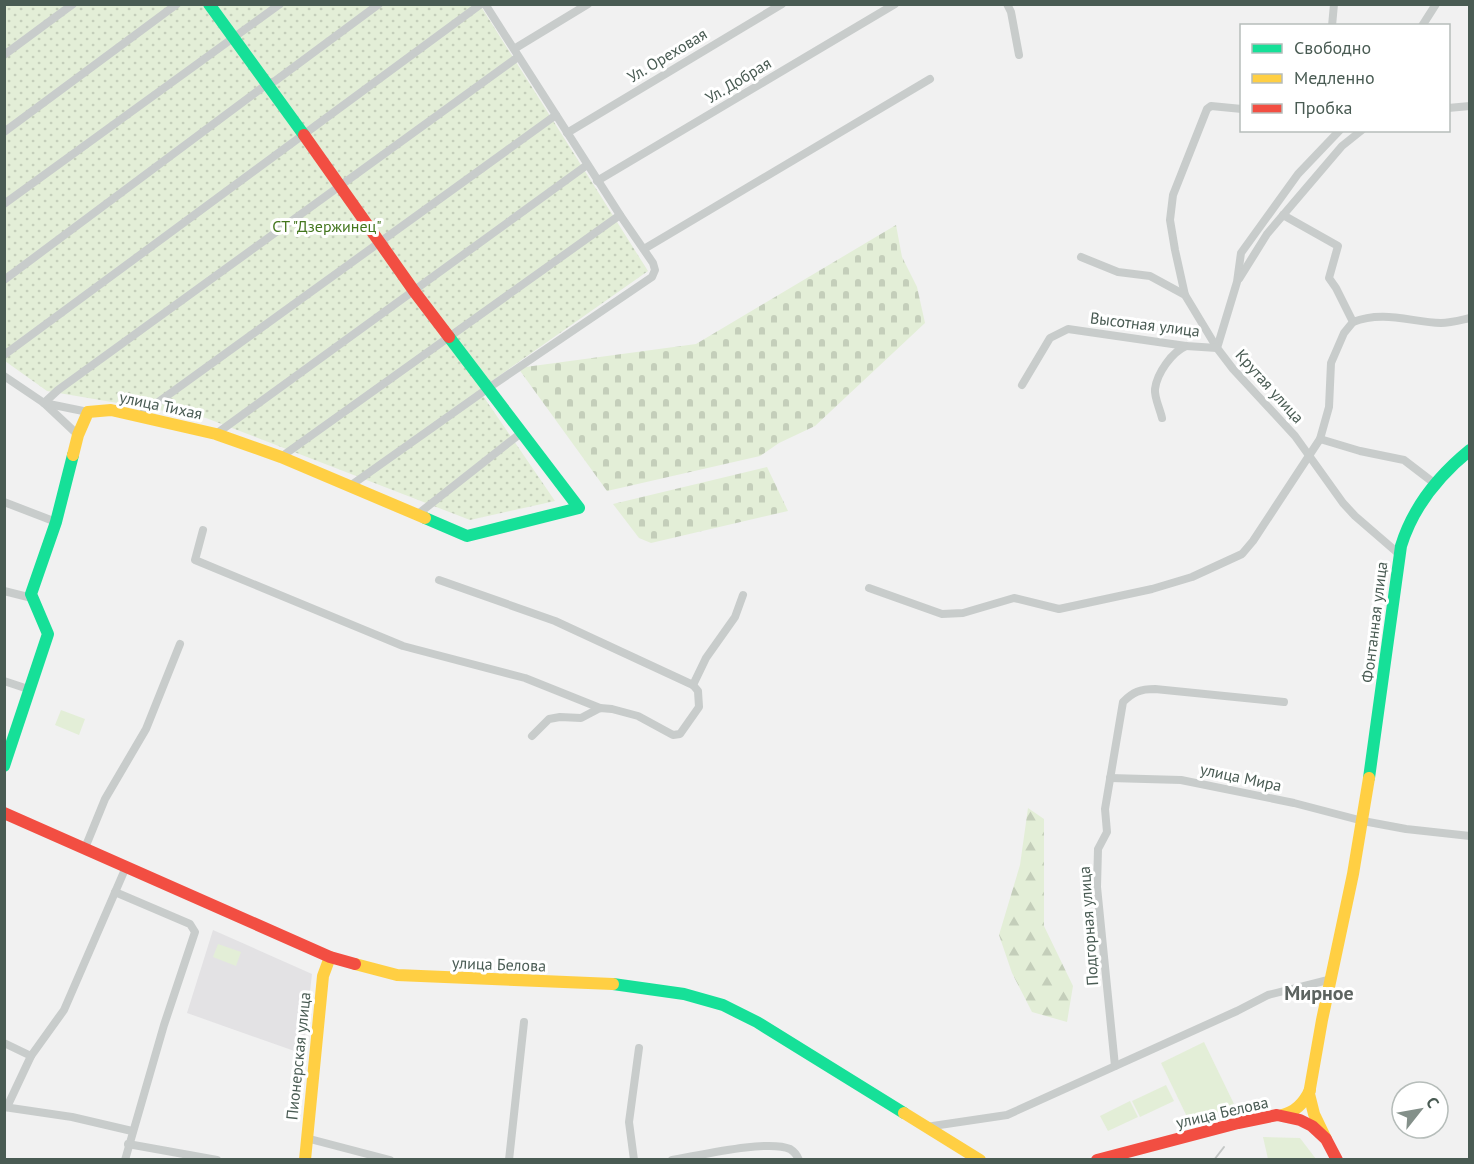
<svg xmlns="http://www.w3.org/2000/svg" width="1474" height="1164" font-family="'PT Sans',sans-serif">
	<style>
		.education { fill: #e3e2e4 }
		.grass { fill: #e3eed7 }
		.forest { fill: url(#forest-firs) }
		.cemetery { fill: url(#cemetery-stones) }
		.garden { fill: url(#garden-dots) }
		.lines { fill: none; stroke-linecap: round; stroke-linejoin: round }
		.street { stroke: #c8cccb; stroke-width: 8 }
		.fast { stroke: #16e098; stroke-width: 12 }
		.slow { stroke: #ffcf43; stroke-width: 12 }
		.jam { stroke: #f24e42; stroke-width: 12 }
		.rail { stroke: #c4c7c6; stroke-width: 2 }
		.labels { text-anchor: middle; stroke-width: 6; stroke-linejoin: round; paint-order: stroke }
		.street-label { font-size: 16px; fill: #495b53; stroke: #fff }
		.park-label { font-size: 16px; fill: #44771f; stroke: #fff }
		.quarter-label { font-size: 20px; font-weight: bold; fill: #5d6461; stroke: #fff }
	</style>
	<defs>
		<pattern id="forest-firs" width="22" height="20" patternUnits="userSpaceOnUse" patternTransform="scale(1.5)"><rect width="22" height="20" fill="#e3eed7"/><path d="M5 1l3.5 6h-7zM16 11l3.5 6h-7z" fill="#c4ceba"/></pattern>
		<pattern id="cemetery-stones" width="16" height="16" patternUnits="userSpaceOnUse" patternTransform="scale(1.5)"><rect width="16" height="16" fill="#e3eed7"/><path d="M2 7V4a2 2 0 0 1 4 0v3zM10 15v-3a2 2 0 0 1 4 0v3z" fill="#c4ceba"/></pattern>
		<pattern id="garden-dots" width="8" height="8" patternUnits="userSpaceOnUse" patternTransform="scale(1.5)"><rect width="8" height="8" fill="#e3eed7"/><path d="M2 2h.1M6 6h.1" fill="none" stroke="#c4ceba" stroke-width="1.8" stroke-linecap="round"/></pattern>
	</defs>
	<rect width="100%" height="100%" fill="#f1f1f1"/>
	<path class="education" d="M213 930 312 974 303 1054 187 1013Z"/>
	<g class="grass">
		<path d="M61 710 85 719 79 735 55 725Z"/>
		<path d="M218 944 241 952 236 966 213 957Z"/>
		<path d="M1204 1042 1234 1104 1191 1125 1161 1063Z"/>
		<path d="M1166 1085 1174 1101 1140 1117 1132 1101Z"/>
		<path d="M1130 1101 1138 1117 1108 1131 1100 1116Z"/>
		<path d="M1263 1137 1300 1138 1316 1159H1268Z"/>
	</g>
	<path class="forest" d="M1028 808 1044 819V926L1073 986 1067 1022 1032 1012 1012 973 999 935 1020 865Z"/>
	<g class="cemetery">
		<path d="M896 225 902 257 917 287 925 323 815 426 779 443 760 456 607 491 518 368 696 344Z"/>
		<path d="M767 467 788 511 651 543 639 538 613 504Z"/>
	</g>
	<path class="garden" d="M5 5H480L648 271 479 390 555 501 470 520 206 418 47 391 5 361Z"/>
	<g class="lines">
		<g class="street">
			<path d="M1007 4 1011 12 1019 55"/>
			<path d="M1332 26 1334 4"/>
			<path d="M1422 26 1436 4"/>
			<path d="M514 49 588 4"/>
			<path d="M4 55 73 4"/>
			<path d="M1448 108 1470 106"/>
			<path d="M1340 130 1298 174 1241 253 1237 282 1217 348 1233 369 1295 436 1343 503 1355 516 1399 554"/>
			<path d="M4 132 177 4"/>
			<path d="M567 133 782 4"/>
			<path d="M597 181 895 4"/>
			<path d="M4 204 280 4"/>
			<path d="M644 249 930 79"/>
			<path d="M1081 257 1118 272 1150 276 1185 295"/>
			<path d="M1239 279 1267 234 1342 146 1362 130"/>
			<path d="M4 280 267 84 275 81 379 4"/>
			<path d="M1353 322C1383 310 1411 322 1441 323 1450 323 1461 320 1470 318"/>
			<path d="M1217 348 1185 295 1175 250 1170 220 1173 195 1207 109 1211 106 1242 109"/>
			<path d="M4 355 481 4"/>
			<path d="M4 376 44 403 78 435"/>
			<path d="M1022 385 1050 338 1068 329 1186 346 1217 348"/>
			<path d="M88 412 44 403 58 390 518 57"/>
			<path d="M139 416 556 115"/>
			<path d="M1162 418C1160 409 1154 397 1155 389 1157 373 1172 352 1186 346"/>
			<path d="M216 434 587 165"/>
			<path d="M1320 439 1360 451 1404 460 1434 483"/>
			<path d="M281 457 620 215"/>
			<path d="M350 486 487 389 652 277 655 270 653 263 620 215 485 4"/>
			<path d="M4 502 56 522"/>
			<path d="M418 514 521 433"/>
			<path d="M203 530 195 560 403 646 525 678 600 708"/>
			<path d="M439 580 555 621 693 685"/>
			<path d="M869 588 942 614 963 613 1014 598 1059 609 1152 589 1192 577 1242 554 1253 541 1320 439 1329 407 1331 363 1344 333 1353 322 1336 288 1329 278 1338 246 1283 215"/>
			<path d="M4 591 32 598"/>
			<path d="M4 681 31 690"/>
			<path d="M532 736 549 719 560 717 581 718 600 708 612 709 638 716 673 735 680 734 699 707 698 691 693 685 706 658 735 617 743 595"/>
			<path d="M1110 778 1181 780 1294 803 1363 821 1406 829 1470 836"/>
			<path d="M85 848 105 799 146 729 180 644"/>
			<path d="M115 892 190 924 195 932 164 1025 125 1160"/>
			<path d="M4 1043 31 1056"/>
			<path d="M1115 1066 1097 887 1098 849 1107 832 1105 809 1123 702C1133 692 1140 689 1155 689L1284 702"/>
			<path d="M4 1107 72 1117 132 1131"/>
			<path d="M7 1107 31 1056 64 1010 126 867"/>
			<path d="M926 1127 1007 1115 1237 1011 1268 995 1332 979"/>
			<path d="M306 1138 390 1160"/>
			<path d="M128 1144 217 1160"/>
			<path d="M509 1160 524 1022"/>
			<path d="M634 1160 629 1122 639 1048"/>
			<path d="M672 1160C697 1156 768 1139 790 1149 795 1152 797 1155 799 1160"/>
		</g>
		<g class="fast">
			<path d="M209 4 304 135"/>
			<path d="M425 518 467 536 579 508 449 337"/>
			<path d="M4 766 48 634 31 594 56 522 73 455"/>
			<path d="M1369 778 1401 546C1413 507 1438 476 1470 450"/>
			<path d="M613 984 684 994 723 1005 757 1022 904 1113"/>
		</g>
		<g class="slow">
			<path d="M73 455 78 435 88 412 111 410 216 434 281 457 425 518"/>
			<path d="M355 964 397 975 613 984"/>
			<path d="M904 1113 980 1160"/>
			<path d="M1282 1115C1296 1112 1304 1103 1310 1090"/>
			<path d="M1326 1139 1314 1114 1309 1094 1322 1020 1353 874 1369 778"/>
			<path d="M305 1160 323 976 330 957"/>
		</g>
		<g class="jam">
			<path d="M304 135 414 291 449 337"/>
			<path d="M4 813 330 957 355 964"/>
			<path d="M1097 1160 1238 1123 1277 1115 1300 1120 1312 1126 1326 1139 1337 1160"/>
		</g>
		<path class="rail" d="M1214 1160 1224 1147"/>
	</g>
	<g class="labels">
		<g class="street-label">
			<text transform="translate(667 55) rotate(-31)" y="6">Ул. Ореховая</text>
			<text transform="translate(738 80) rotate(-31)" y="6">Ул. Добрая</text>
			<text transform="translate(1145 324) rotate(7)" y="6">Высотная улица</text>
			<text transform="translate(1270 386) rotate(48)" y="6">Крутая улица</text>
			<text transform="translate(161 405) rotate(12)" y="6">улица Тихая</text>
			<text transform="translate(1374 622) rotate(-83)" y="6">Фонтанная улица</text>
			<text transform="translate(1241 777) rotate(12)" y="6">улица Мира</text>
			<text transform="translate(1088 926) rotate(-94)" y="6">Подгорная улица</text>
			<text transform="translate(499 964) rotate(2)" y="6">улица Белова</text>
			<text transform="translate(298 1056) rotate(-84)" y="6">Пионерская улица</text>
			<text transform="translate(1222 1112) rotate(-13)" y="6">улица Белова</text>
		</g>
		<g class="park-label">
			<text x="327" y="232">СТ "Дзержинец"</text>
		</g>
		<g class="quarter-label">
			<text x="1319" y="1000">Мирное</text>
		</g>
	</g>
	<rect width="1474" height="1164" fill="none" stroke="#495b53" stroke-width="12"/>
	<rect x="1240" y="24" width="210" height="108" fill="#ffffff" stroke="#b6bdba" stroke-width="1.5"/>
	<rect x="1252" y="44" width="30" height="9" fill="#16e098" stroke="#b6bdba" stroke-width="1.5"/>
	<text x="1294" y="54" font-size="18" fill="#495b53">Свободно</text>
	<rect x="1252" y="74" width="30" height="9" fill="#ffcf43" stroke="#b6bdba" stroke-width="1.5"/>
	<text x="1294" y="84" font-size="18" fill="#495b53">Медленно</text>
	<rect x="1252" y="104" width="30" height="9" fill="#f24e42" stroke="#b6bdba" stroke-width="1.5"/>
	<text x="1294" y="114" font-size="18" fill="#495b53">Пробка</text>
	<g transform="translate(1420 1110) rotate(59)"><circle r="28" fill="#ffffff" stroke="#b6bdba" stroke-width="1.5"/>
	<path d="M0-4.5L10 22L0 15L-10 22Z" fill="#84908a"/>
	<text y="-9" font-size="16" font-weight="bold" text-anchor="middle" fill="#495b53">С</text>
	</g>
</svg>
